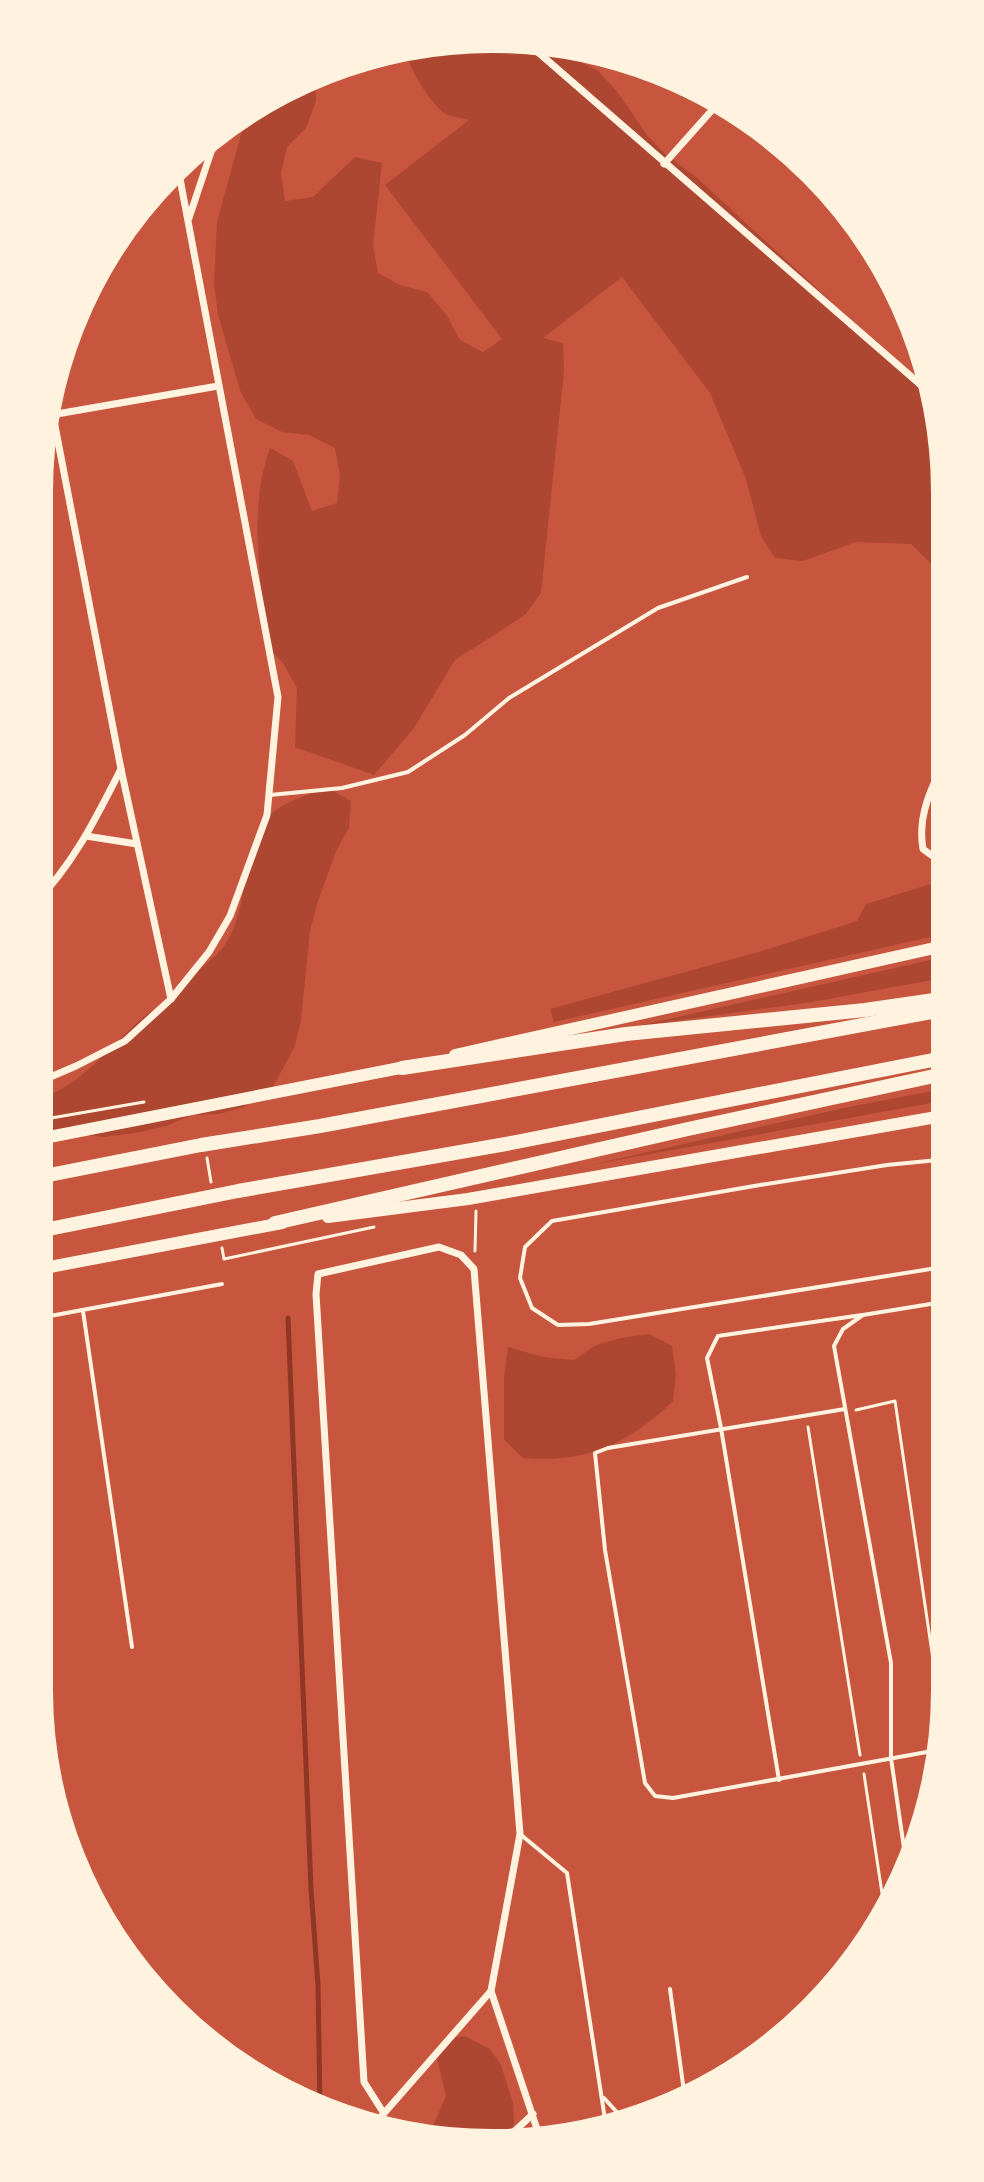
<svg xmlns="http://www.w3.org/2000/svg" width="984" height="2182" font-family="Spectral,serif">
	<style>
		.green { fill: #ae4732 }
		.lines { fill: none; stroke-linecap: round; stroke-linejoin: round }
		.stream { stroke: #8f3625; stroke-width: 5 }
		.path { stroke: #fff3e0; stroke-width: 3 }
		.service { stroke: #fff3e0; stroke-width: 4 }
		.minor { stroke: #fff3e0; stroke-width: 7 }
		.trunk { stroke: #fff3e0; stroke-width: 12 }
		.motorway { stroke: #fff3e0; stroke-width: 14 }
		.rim { fill: none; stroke: #fff3e0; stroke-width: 10 }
	</style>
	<rect width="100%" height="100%" fill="#c8553d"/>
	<g class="green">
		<path d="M492 34 551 46 598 71 616 90 647 135 665 154 697 178 937 399 946 432 947 592 941 589 930 563 911 544 856 542 803 561 775 558 761 536 746 479 710 393 622 277 543 338 563 343 564 371 541 593 525 615 455 660 414 728 374 775 295 747 297 688 283 663 264 643C263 578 247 512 270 448L293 461 312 511 337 503 340 476 335 448 309 435 282 432 256 419 241 393 218 315 214 284 217 222 246 116 311 73H315L316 101 306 128 287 147 281 173 285 201 313 197 355 157 382 163 373 245 378 273 400 285 427 292 446 314 460 340 483 352 502 339 385 185 469 120C462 118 450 117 444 113 432 104 405 65 408 51Z"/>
		<path d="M328 788 351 801 349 828 336 851 317 904 310 931 301 1020 295 1046 270 1092 244 1107 219 1114 192 1115 166 1126 135 1133 103 1137 45 1131 34 1125V1101C79 1087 106 1051 140 1020 147 1013 157 1009 165 1003 172 996 178 987 185 980 199 968 215 960 226 943 251 906 241 832 277 809 293 799 311 793 328 788Z"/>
		<path d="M947 879 948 933 554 1022 550 1009 762 951 857 921 866 904Z"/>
		<path d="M948 956V977L812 1002 638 1026Z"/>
		<path d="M948 1088V1100L590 1165 844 1108Z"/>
		<path d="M649 1334 672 1346 676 1374 673 1401C629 1444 584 1464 523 1458L504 1439V1377L508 1347 543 1357 574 1360 596 1345 621 1338Z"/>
		<path d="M465 2036 490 2049 501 2065 513 2103 514 2124 505 2143 427 2140 446 2096 436 2055 452 2038Z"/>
	</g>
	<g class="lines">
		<path class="stream" d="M288 1318 311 1889 318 1985 320 2108"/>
		<g class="path">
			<path d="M34 1121 144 1102"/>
			<path d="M207 1158 211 1182"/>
			<path d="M222 1248 224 1259 374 1227"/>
			<path d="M475 1251 476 1211"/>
			<path d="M856 1410 895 1401 939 1700"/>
			<path d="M808 1427 860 1755"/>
			<path d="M864 1774 885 1913"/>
		</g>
		<g class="service">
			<path d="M270 795 342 788 408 772 465 735 509 698 658 608 747 577"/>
			<path d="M948 1159 887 1165 760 1185 552 1221 525 1247 520 1278 532 1308 558 1325 589 1324 949 1266"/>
			<path d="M83 1311 132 1647"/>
			<path d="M34 1319 222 1284"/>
			<path d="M845 1409 608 1448 595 1453 605 1550 645 1783 655 1796 673 1798 938 1750"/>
			<path d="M779 1780 721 1428 707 1358 718 1336 862 1315"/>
			<path d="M520 1834 567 1873 606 2126"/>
			<path d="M908 1876 891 1758V1663L834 1346 843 1329 863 1315 949 1301"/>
			<path d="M670 1989 685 2099"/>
			<path d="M604 2098 624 2120"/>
		</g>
		<g class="minor">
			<path d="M524 40 937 399"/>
			<path d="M664 164 721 100"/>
			<path d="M189 218 216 137"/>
			<path d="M51 405 121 769 171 999"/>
			<path d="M51 415 218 386"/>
			<path d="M947 756C932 786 917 815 923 849L938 860 947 858"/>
			<path d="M86 836 137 844"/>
			<path d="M34 904C73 865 96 818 121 769"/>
			<path d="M34 1084 76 1066 125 1041 171 999 209 952 230 916 267 815 278 697 177 163"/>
			<path d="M383 2112 364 2082 316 1294 318 1274 439 1247 461 1255 474 1269 520 1834 491 1991 542 2144"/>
			<path d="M372 2127 491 1991"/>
			<path d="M503 2142 533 2114"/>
		</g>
		<g class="trunk">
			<path d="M455 1055 948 945"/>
			<path d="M34 1140 410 1066"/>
			<path d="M328 1217 468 1199 948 1115"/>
			<path d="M34 1270 282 1223"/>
		</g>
		<g class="motorway">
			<path d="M402 1068 626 1034 865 1010 948 998"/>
			<path d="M34 1178 201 1145 320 1126 948 1009"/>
			<path d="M275 1223 688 1129 948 1073"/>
			<path d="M34 1232 238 1191 506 1144 948 1057"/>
		</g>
	</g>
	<path d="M0 0H984V2182H0ZM492 48H492A444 444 0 0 1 936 492V1690A444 444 0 0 1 492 2134H492A444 444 0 0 1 48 1690V492A444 444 0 0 1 492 48Z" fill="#fff3e0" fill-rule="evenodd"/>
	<path class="rim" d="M492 48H492A444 444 0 0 1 936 492V1690A444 444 0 0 1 492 2134H492A444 444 0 0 1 48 1690V492A444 444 0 0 1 492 48Z"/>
</svg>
